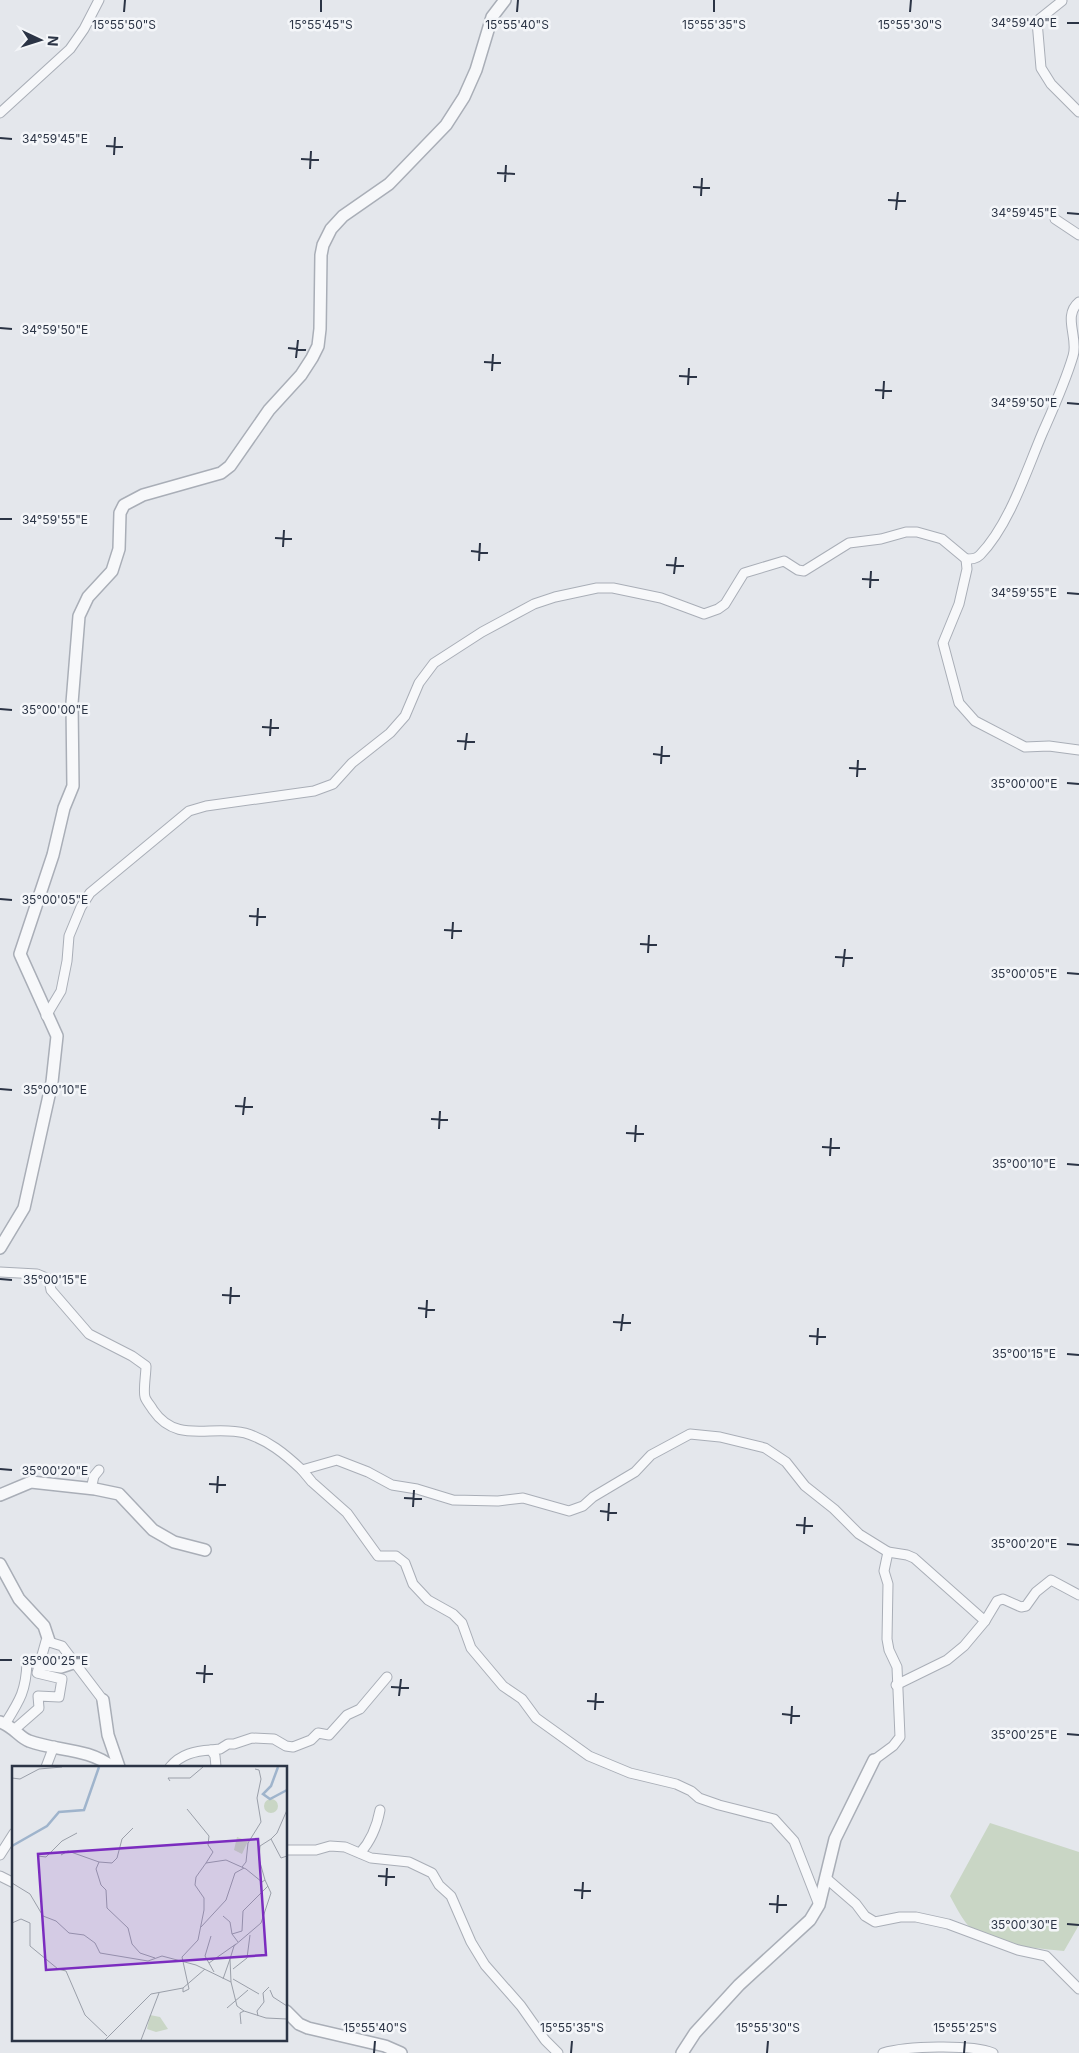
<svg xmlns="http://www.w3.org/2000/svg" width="1079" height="2053" font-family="Inter,sans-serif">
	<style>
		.green { fill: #c9d6c5 }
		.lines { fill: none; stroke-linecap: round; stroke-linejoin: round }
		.minor-casing { stroke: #a9aeb7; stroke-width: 11 }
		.tertiary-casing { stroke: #a9aeb7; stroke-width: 14 }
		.minor { stroke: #f7f8fa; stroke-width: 9 }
		.tertiary { stroke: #f7f8fa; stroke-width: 11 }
		.ticks { fill: none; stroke: #2b3445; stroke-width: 2 }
		.inset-river { fill: none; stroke: #9fb4cc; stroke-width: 2.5 }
		.inset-road { fill: none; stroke: #9a9fa9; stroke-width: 1 }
		.view { fill: #7b2cbf; fill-opacity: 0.15; stroke: #7b2cbf; stroke-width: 2.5 }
		.inset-edge { fill: none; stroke: #2b3445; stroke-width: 2.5 }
		.ticks-label { font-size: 12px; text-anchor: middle; fill: #2b3445; stroke: #f4f6f9; stroke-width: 5; stroke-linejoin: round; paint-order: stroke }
	</style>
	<rect width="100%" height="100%" fill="#e4e7ec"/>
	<path class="green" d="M990 1823 1079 1852V1925L1064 1951C1038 1948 984 1945 966 1923 960 1915 955 1905 950 1896Z"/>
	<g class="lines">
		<g class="minor-casing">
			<g id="minor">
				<path d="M1062 1 1037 21 1041 68 1051 84 1079 112"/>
				<path d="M0 113 70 49 84 29 99 0"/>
				<path d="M1055 219 1079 235"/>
				<path d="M1079 302C1062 316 1079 338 1073 356 1065 383 1053 409 1042 434 1026 472 1009 525 980 555 976 559 972 559 966 559L967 569 959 604 943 643 959 703 975 721 1025 747 1049 746 1079 750"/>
				<path d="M46 1016 61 991 67 961 69 936 81 907 90 893 189 811 206 806 314 791 333 784 352 763 390 733 405 716 419 683 434 663 482 632 534 604 555 597 597 588H613L661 598 704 614 718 609 725 604 744 573 784 561 798 570 804 571 849 543 881 539 906 532H917L942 539 966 559"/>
				<path d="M0 1272 37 1274 49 1279 51 1290 89 1334 132 1356 146 1366C146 1374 143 1391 145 1397 146 1401 151 1406 153 1410 177 1445 211 1424 245 1433 268 1440 285 1454 302 1470L337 1460 368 1472 392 1485 417 1489 453 1500 498 1501 523 1498 569 1511 583 1506 593 1497 635 1472 651 1455 690 1434 720 1437 765 1448 786 1462 805 1486 834 1509 859 1534 888 1552 884 1571 888 1584 887 1639 889 1650 897 1667 900 1737 893 1746 874 1760"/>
				<path d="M302 1470 312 1482 347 1513 378 1556H396L405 1563 413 1584 428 1600 453 1614 462 1623 471 1648 503 1686 522 1699 536 1718 589 1756 630 1773 676 1784 691 1791 699 1798 719 1805 774 1819 794 1841 819 1905"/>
				<path d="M91 1489 94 1476 99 1470"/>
				<path d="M888 1552 907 1555 914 1558 985 1621 997 1601 1003 1599 1021 1607 1026 1606 1036 1592 1051 1580 1079 1595"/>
				<path d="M896 1685 947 1660 964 1646 985 1621"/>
				<path d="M5 1724C20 1700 26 1691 27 1662L40 1664"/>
				<path d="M15 1729 39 1708 38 1696 59 1697 62 1679 37 1673 46 1641 62 1646 103 1700"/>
				<path d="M211 1750 220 1749 228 1744H234L252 1738 274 1739 286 1746 293 1747 311 1740 318 1733 329 1735 347 1715 360 1709 387 1677"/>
				<path d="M46 1767 54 1746"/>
				<path d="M170 1767C181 1754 195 1751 211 1750L215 1756 216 1767"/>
				<path d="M286 1850H316L330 1846 345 1847 371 1858 409 1862 432 1873 439 1885 451 1896 471 1942 485 1965 521 2006 545 2040 558 2053"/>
				<path d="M360 1853C371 1841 377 1826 380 1810"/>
				<path d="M0 1855 14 1833"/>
				<path d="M0 1876 14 1883"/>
				<path d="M827 1879 856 1904 865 1916 875 1922 900 1917H916L948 1924 1018 1950 1046 1956 1079 1989"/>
				<path d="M883 2053C906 2046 971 2044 993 2053"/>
			</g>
		</g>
		<g class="tertiary-casing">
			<g id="tertiary">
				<path d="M0 1248 24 1208 52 1082 57 1036 20 954 53 855 64 808 73 786 72 703 79 616 88 597 112 571 119 549 120 513 124 505 143 495 221 473 230 466 269 410 301 375 312 358 318 346 320 329 321 255 323 245 331 229 343 216 389 184 446 125 464 97 476 70 492 17 505 0"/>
				<path d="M0 1495 31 1482 95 1489 119 1494 153 1530 174 1542 205 1550"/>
				<path d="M0 1564 19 1599 44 1626 49 1641"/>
				<path d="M40 1664 61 1667 76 1662"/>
				<path d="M103 1700 108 1735 119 1767"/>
				<path d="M0 1722C13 1726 20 1738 29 1741 56 1751 89 1748 112 1767"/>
				<path d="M286 2011 299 2024 308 2028 385 2046 401 2053"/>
				<path d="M682 2053 695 2033 739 1985 810 1920 819 1905 835 1839 874 1760"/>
			</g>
		</g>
		<use href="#minor" class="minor"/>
		<use href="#tertiary" class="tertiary"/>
	</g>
	<path class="ticks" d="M124 12 125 0M321 12V0M517 12 518 0M714 12V0M910 12 911 0M1067 23H1079M0 138 12 139M106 146 123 147M114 155 115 137M301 159 319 160M310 169 311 151M497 173 515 174M505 182 506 165M693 187 710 188M701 196 702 178M888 200 906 201M896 210 898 192M1067 213 1079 214M0 328 12 329M288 348 306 350M296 358 298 340M484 362 501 363M492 371 493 354M679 376 697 377M688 385 689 368M875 390 892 391M883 399 884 381M1067 403 1079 404M0 519H12M275 538 292 539M283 547 284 530M471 551 488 553M479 561 480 543M666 565 684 566M674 574 676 557M862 579 879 580M870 588 871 571M1067 593 1079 594M0 709 12 710M262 727 279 728M270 736 271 719M457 741 475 742M465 750 467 733M653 754 670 756M661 764 662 746M849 768 866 769M857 777 858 760M1067 783 1079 784M0 899 12 900M249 916 266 917M257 926 258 908M444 930 462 931M452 939 453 922M640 944 657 945M648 953 649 935M835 957 853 958M843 967 845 949M1067 973 1079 974M0 1089 12 1090M235 1106 253 1107M243 1115 245 1097M431 1119 448 1120M439 1129 440 1111M626 1133 644 1134M635 1142 636 1125M822 1147 840 1148M830 1156 831 1138M1067 1164 1079 1165M0 1279 12 1280M222 1295 240 1296M230 1304 231 1287M418 1308 435 1310M426 1318 427 1300M613 1322 631 1323M621 1331 623 1314M809 1336 826 1337M817 1345 818 1328M1067 1354 1079 1355M0 1469 12 1470M209 1484 226 1485M217 1493 218 1476M404 1498 422 1499M413 1507 414 1490M600 1511 617 1513M608 1521 609 1503M796 1525 813 1526M804 1534 805 1517M1067 1544 1079 1545M0 1660H12M196 1673 213 1674M204 1683 205 1665M391 1687 409 1688M399 1696 401 1679M587 1701 604 1702M595 1710 596 1693M782 1714 800 1716M791 1724 792 1706M1067 1734 1079 1735M378 1876 395 1877M386 1886 387 1868M574 1890 591 1891M582 1899 583 1882M769 1904 787 1905M777 1913 778 1895M1067 1924 1079 1925M374 2053 375 2041M571 2053 572 2041M767 2053 768 2041M964 2053 965 2041"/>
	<g transform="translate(12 1766)">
		<rect width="275" height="275" fill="#e4e7ec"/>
		<path d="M252 40a7 7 0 1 1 14 0a7 7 0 1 1-14 0ZM225 71 236 75 230 88 222 84ZM138 249 148 251 156 263 144 266 135 263Z" fill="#c9d6c5"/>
		<path class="inset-river" d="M266 1 259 20 251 28 258 33 275 24M0 80 35 60 47 46 72 44 87 1"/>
		<path class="inset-road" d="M0 12 8 13 27 3 50 1M158 15 156 12H178L191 1M175 43 197 70 196 79 201 86 194 97M259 73 265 67 275 44M49 89 56 85 87 96 100 97 105 92 110 73 121 62M26 90 34 91 50 75 65 67M87 96 84 103 89 119 94 124 95 142 116 162 120 178 128 187 143 192M230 101 234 96 236 77 249 56 245 32 249 13 247 4 243 3M253 114 247 93 248 80 259 73 269 92 275 90M0 117 18 128 31 150 44 155 57 167 72 169 83 177 88 187 136 195 150 190 184 199 219 216 225 240 232 245 254 252 275 253M211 150 218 156 220 168M0 157 9 153 18 157V180L46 203 54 205 73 249 95 270M189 161 214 134 223 107 232 102M199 170 193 190 202 206M226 176 220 168 230 165 231 145 256 120M197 197 224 178M221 203 235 192 238 169M211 213 218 193M221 213 247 228M171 222V226L177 223 170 191 186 174 192 144V132L183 119 184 111 194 97 214 94 234 103 250 116 253 114 259 127 249 157 222 180 218 193 219 216M258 224 261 231 275 240M215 242 236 224M246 250 245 245 252 236 251 227 257 221M229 258 228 247 232 245M93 274 139 228 171 222 193 203M129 274 147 227"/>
		<path class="view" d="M246 73 254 189 34 204 26 88Z"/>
		<rect width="275" height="275" class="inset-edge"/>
	</g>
	<g class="ticks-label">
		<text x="1024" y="27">34°59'40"E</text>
		<text x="124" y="29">15°55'50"S</text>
		<text x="321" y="29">15°55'45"S</text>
		<text x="517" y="29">15°55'40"S</text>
		<text x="714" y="29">15°55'35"S</text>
		<text x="910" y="29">15°55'30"S</text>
		<text x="55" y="143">34°59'45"E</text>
		<text x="1024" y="217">34°59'45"E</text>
		<text x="55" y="334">34°59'50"E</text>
		<text x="1024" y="407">34°59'50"E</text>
		<text x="55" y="524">34°59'55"E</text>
		<text x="1024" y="597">34°59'55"E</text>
		<text x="55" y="714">35°00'00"E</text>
		<text x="1024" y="788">35°00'00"E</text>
		<text x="55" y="904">35°00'05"E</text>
		<text x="1024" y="978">35°00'05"E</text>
		<text x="55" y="1094">35°00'10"E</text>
		<text x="1024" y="1168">35°00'10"E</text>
		<text x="55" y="1284">35°00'15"E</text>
		<text x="1024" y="1358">35°00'15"E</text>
		<text x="55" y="1475">35°00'20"E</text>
		<text x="1024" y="1548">35°00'20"E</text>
		<text x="55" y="1665">35°00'25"E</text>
		<text x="1024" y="1739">35°00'25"E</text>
		<text x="1024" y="1929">35°00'30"E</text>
		<text x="375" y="2032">15°55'40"S</text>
		<text x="572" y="2032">15°55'35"S</text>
		<text x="768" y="2032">15°55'30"S</text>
		<text x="965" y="2032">15°55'25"S</text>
	</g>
	<g transform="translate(40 40) rotate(94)" stroke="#f4f6f9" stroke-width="4" paint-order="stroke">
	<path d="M0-4L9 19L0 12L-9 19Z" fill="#2b3445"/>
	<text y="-8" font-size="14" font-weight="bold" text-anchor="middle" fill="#2b3445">N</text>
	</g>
</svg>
